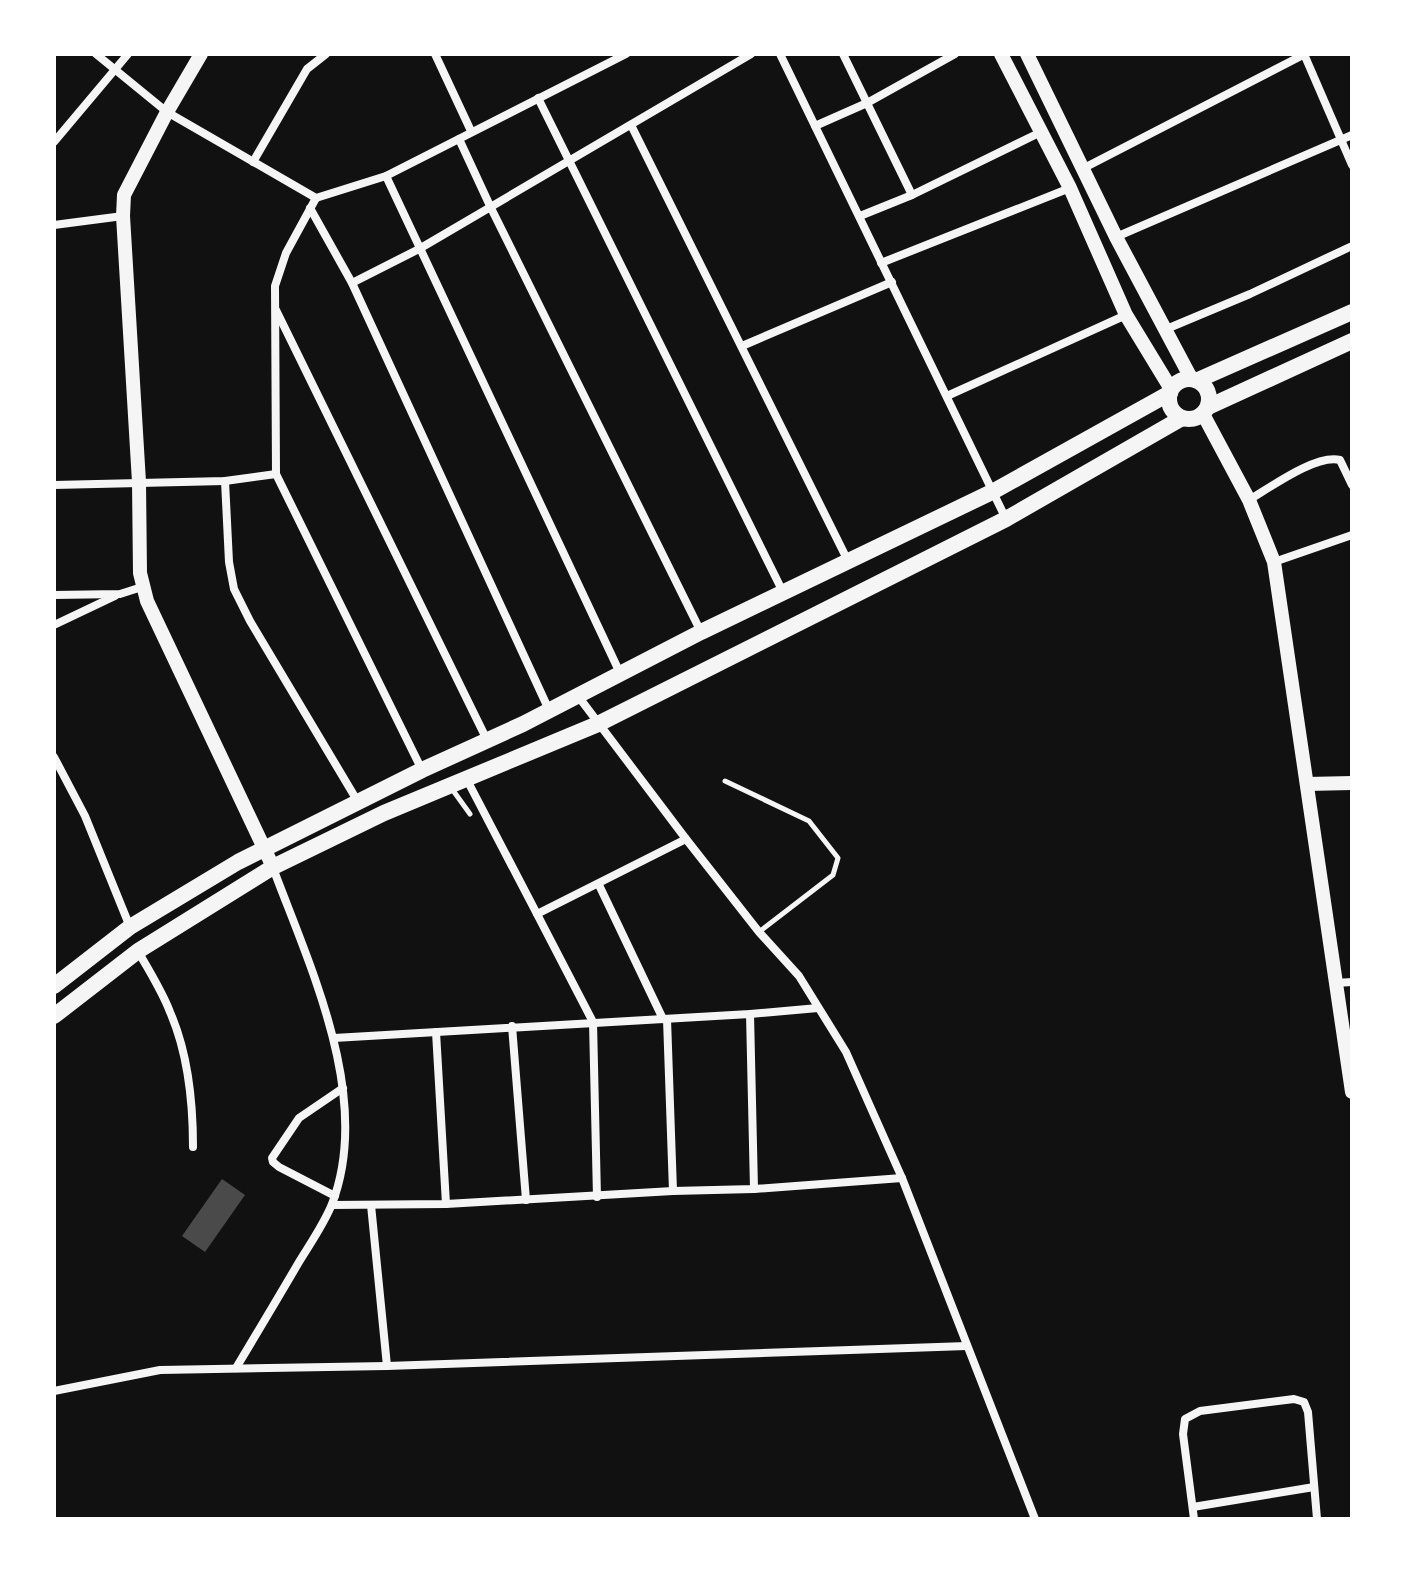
<svg xmlns="http://www.w3.org/2000/svg" width="1406" height="1573" font-family="Mulish,sans-serif">
	<style>
		.building { fill: #4a4a4a }
		.lines { fill: none; stroke-linecap: round; stroke-linejoin: round }
		.service { stroke: #f5f5f5; stroke-width: 5 }
		.minor { stroke: #f5f5f5; stroke-width: 8 }
		.tertiary { stroke: #f5f5f5; stroke-width: 14 }
		.primary { stroke: #f5f5f5; stroke-width: 16 }
	</style>
	<rect width="100%" height="100%" fill="#111"/>
	<path class="building" d="M222 1179 245 1195 205 1252 182 1236Z"/>
	<g class="lines">
		<g class="service">
			<path d="M725 781 809 821 838 858 833 875 759 932"/>
			<path d="M452 789 470 814"/>
		</g>
		<g class="minor">
			<path d="M96 54 167 112 316 198 386 176 626 54"/>
			<path d="M435 54 471 131"/>
			<path d="M780 54 1006 519"/>
			<path d="M843 54 912 195"/>
			<path d="M1304 54 1352 165"/>
			<path d="M538 98 783 592"/>
			<path d="M631 125 848 561"/>
			<path d="M815 126 867 103 955 54"/>
			<path d="M459 139 491 208 701 632"/>
			<path d="M54 142 128 54"/>
			<path d="M253 162 307 69 326 54"/>
			<path d="M1084 168 1305 54"/>
			<path d="M386 176 620 673"/>
			<path d="M316 198 286 253 275 286 276 474 422 770"/>
			<path d="M310 208 352 283 549 710"/>
			<path d="M860 216 912 195 1041 132"/>
			<path d="M54 225 123 216"/>
			<path d="M1116 237 1352 135"/>
			<path d="M881 263 1070 188"/>
			<path d="M352 283 419 249 751 54"/>
			<path d="M276 310 487 740"/>
			<path d="M1164 330 1250 294 1352 246"/>
			<path d="M742 346 892 282"/>
			<path d="M947 396 1126 315"/>
			<path d="M225 481 229 562 234 589 250 621 358 802"/>
			<path d="M54 485 225 481 276 474"/>
			<path d="M1249 500C1271 487 1316 454 1340 460L1352 485"/>
			<path d="M1274 562 1352 535"/>
			<path d="M54 595 120 594 142 587"/>
			<path d="M54 625 115 596"/>
			<path d="M578 696 686 839 759 932 799 976 846 1052 902 1178 1035 1519"/>
			<path d="M54 757 85 816 130 927"/>
			<path d="M466 778 537 914 686 839"/>
			<path d="M599 885 663 1019"/>
			<path d="M537 914 593 1022 597 1197"/>
			<path d="M138 951C149 971 162 991 170 1012 188 1053 193 1102 193 1147"/>
			<path d="M1336 983 1352 982"/>
			<path d="M750 1014 754 1189"/>
			<path d="M667 1019 673 1191"/>
			<path d="M512 1026 526 1200"/>
			<path d="M436 1032 446 1204"/>
			<path d="M334 1038 750 1014 818 1008"/>
			<path d="M335 1196 279 1167 273 1162 272 1158 299 1118 343 1088"/>
			<path d="M332 1205 446 1204 673 1191 754 1189 902 1178"/>
			<path d="M371 1205 387 1366"/>
			<path d="M236 1368C257 1333 278 1298 299 1262 310 1244 324 1224 332 1204 373 1098 310 967 273 868"/>
			<path d="M54 1391 160 1370 387 1366 967 1346"/>
			<path d="M1193 1507 1314 1487"/>
			<path d="M1194 1519 1183 1434 1185 1419 1200 1411 1294 1399 1304 1402 1308 1412 1317 1519"/>
		</g>
		<g class="tertiary">
			<path d="M201 54 167 112 124 195 123 216 139 482 140 573 147 601 273 867"/>
			<path d="M1001 54 1070 188 1126 315 1171 389"/>
			<path d="M1027 54 1116 237 1191 378"/>
			<path d="M1203 414 1249 500 1274 562 1352 1092"/>
			<path d="M1307 784 1352 783"/>
		</g>
		<g class="primary">
			<circle cx="1189" cy="399" r="20"/>
			<path d="M1198 380 1352 312"/>
			<path d="M1208 407 1352 341"/>
			<path d="M54 986 130 927 238 862 422 770 523 724 701 632 994 491 1170 393"/>
			<path d="M54 1016 138 951 273 867 384 813 598 724 1006 519 1182 418"/>
		</g>
	</g>
	<rect width="1406" height="1573" fill="none" stroke="#ffffff" stroke-width="112"/>
</svg>
